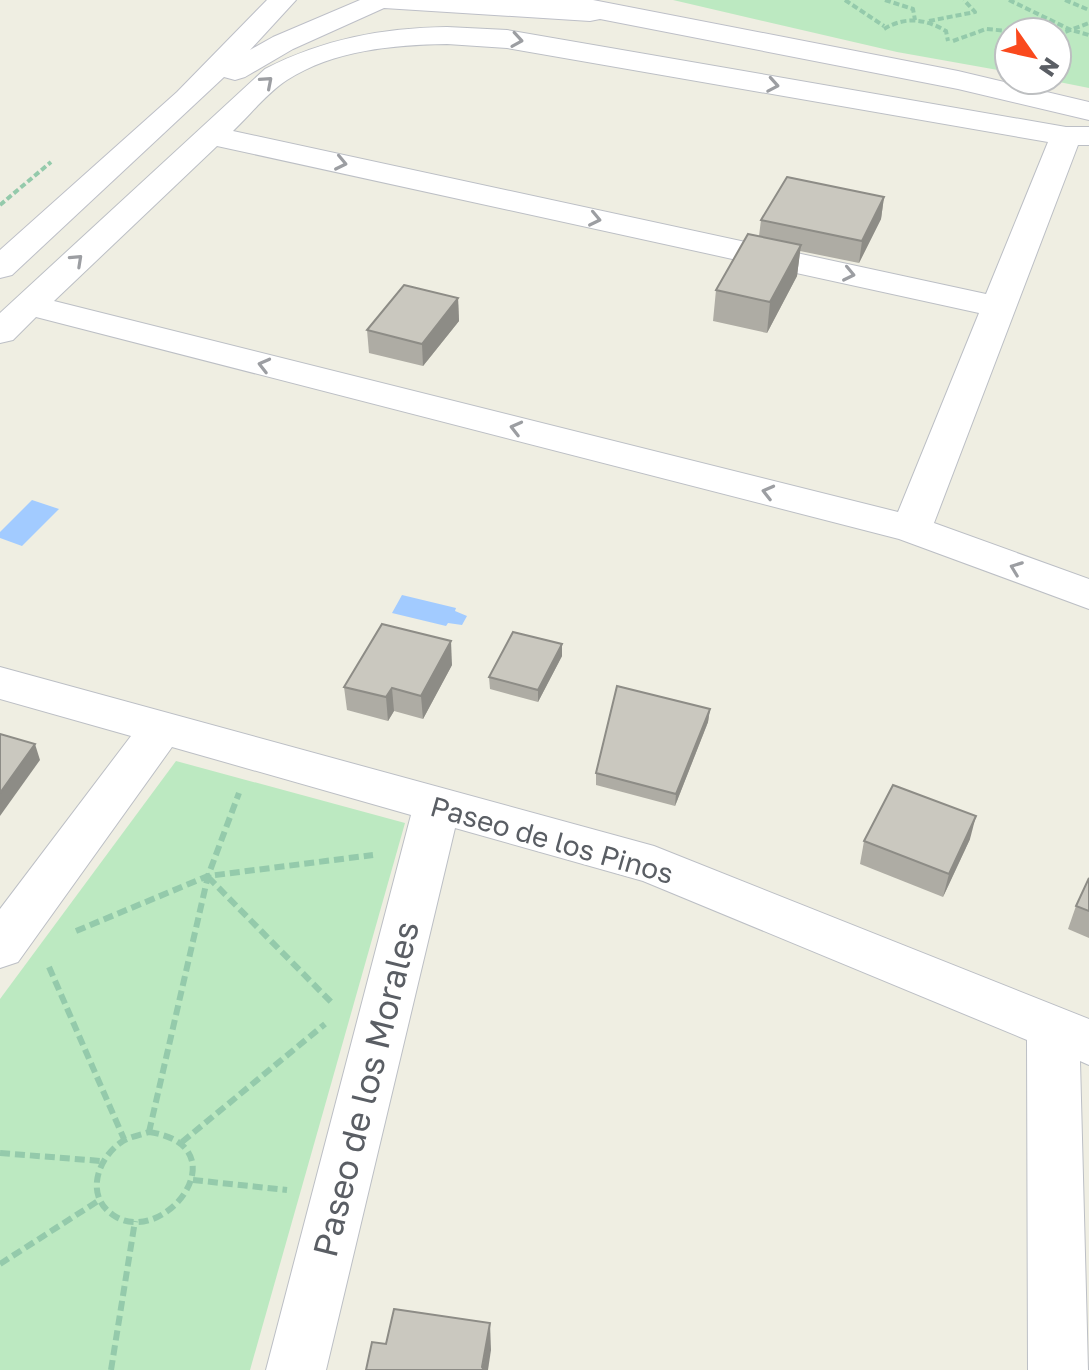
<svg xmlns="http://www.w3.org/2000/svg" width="1089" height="1370" font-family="'Golos Text',sans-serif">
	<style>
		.green { fill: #bce9c1 }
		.water { fill: #a2cbff }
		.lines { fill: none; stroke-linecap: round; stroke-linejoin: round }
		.street-casing { stroke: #bcbfc5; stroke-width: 2 }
		.secondary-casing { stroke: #bdbfc7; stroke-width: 2 }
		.path-far1 { stroke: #94caab; stroke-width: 4; stroke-dasharray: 6 3; stroke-linecap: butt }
		.path { stroke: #94caab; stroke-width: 6; stroke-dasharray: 10 5; stroke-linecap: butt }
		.street { fill: #fff; fill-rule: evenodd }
		.secondary { fill: #fff; fill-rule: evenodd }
		.wall { fill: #aeaca4 }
		.shaded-wall { fill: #8d8c86 }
		.building { fill: #cac8bf; stroke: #8d8c86; stroke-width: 2 }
		.oneway { stroke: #9c9ea2 }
		.labels { text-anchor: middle; stroke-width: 8; stroke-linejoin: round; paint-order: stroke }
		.street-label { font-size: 28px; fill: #5a5e64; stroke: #fff }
		.near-street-label { font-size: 34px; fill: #5a5e64; stroke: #fff }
	</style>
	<rect width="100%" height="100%" fill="#efeee2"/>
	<g class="green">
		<path d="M673 0H1089V88L1049 80H1057V32H1009V72L897 52Z"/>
		<path d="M176 761 405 823 250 1370H0V999Z"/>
	</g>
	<g class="water">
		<path d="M32 500 59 509 22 546 0 538V532Z"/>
		<path d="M402 595 456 608 455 611 467 616 462 625 448 623 446 626 392 613Z"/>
	</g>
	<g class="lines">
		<g class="street-casing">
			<g id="street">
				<path d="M447 27 507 30 1066 127H1089V145H1078L934 523 1089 579V609L899 539 36 317 13 340 0 343V313L265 69C323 39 382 28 447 27ZM447 44 507 48 1048 142 986 294 233 131C250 115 267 93 287 80 334 50 393 45 447 44ZM217 146 979 313 898 512 54 301Z"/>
				<path d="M0 667 654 846 1089 1019V1065L1080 1061 1088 1370H1028L1027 1040 643 881 455 828 326 1370H266L411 815 172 747 18 962 0 968V909L131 736 0 699Z"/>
			</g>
		</g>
		<g class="secondary-casing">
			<path id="secondary" d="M267 0H296L250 50 273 37 360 0H593L958 71 1089 102V120L958 89 600 19 590 21 384 8 293 49 245 77 235 80 224 77 12 275 0 278V250L177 92Z"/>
		</g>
		<g class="path-far1">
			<path d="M845 0 884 26"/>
			<path d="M885 0 913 9 915 20"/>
			<path d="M1009 0 1071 30 1089 35"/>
			<path d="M1065 0 1089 10"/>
			<path d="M929 21 975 12 964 0"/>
			<path d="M884 29C905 16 926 19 946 31L948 41"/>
			<path d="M1057 35 1089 23"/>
			<path d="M953 41 986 29 1020 32"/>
			<path d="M995 48 1009 50"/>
			<path d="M0 205 51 162"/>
		</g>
		<g class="path">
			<path d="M208 877 333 1004"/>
			<path d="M76 931 208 876 373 855"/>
			<path d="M49 967 124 1139"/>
			<path d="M149 1132 208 876 239 793"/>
			<path d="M149 1132C243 1146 164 1250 113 1215 85 1196 97 1160 120 1143 128 1137 140 1135 149 1132Z"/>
			<path d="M182 1142 325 1024"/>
			<path d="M0 1153 101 1161"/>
			<path d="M193 1180 287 1190"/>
			<path d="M0 1264 98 1201"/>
			<path d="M111 1370 135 1221"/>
		</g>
		<use href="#street" class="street"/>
		<use href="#secondary" class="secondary"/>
	</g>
	<g class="wall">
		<path d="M884 197 881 219 859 263 800 251 797 276 767 333 713 321 716 290 759 236 761 220Z"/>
		<path d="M458 298 459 321 423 366 369 353 367 330Z"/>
		<path d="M562 644V656L538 702 490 689 489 677Z"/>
		<path d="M452 665 423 719 394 711 388 721 347 710 344 687Z"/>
		<path d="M710 709 708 722 675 806 596 785V773Z"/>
		<path d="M970 839 943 897 860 864 864 841Z"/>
		<path d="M1089 878V938L1068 929 1076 906Z"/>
	</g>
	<g class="shaded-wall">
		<path d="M884 197 881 219 859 263 862 241Z"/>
		<path d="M801 245 797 276 767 333 770 302Z"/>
		<path d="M458 298 459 321 423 366 422 344Z"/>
		<path d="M451 641 452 665 423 719 421 696Z"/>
		<path d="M562 644V656L538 702V690Z"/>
		<path d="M392 688 394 711 388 721 386 697Z"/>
		<path d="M710 709 708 722 675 806 676 794Z"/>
		<path d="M35 744 40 760 0 816V793Z"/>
		<path d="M976 816 970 839 943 897 949 874Z"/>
		<path d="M490 1323 491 1350 488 1370H482Z"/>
	</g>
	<g class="building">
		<path d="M787 177 884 197 862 241 761 220Z"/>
		<path d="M748 234 801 245 770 302 716 290Z"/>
		<path d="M404 285 458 298 422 344 367 330Z"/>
		<path d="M382 624 451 641 421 696 392 688 386 697 344 687Z"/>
		<path d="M513 632 562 644 538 690 489 677Z"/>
		<path d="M617 686 710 709 676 794 596 773Z"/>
		<path d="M0 734 35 744 0 793Z"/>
		<path d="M893 785 976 816 949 874 864 841Z"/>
		<path d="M1089 878V911L1076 906Z"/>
		<path d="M394 1309 490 1323 482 1367 484 1370H366L372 1342 386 1344Z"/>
	</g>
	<defs><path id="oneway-chevron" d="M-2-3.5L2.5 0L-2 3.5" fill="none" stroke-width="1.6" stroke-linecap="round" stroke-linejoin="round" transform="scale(2)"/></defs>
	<g class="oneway">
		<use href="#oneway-chevron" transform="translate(517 40) rotate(9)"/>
		<use href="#oneway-chevron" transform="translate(267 82) rotate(-41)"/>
		<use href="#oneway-chevron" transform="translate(773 85) rotate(10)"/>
		<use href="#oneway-chevron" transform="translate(341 163) rotate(12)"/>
		<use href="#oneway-chevron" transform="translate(595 219) rotate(12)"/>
		<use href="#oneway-chevron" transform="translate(77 260) rotate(-43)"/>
		<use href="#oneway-chevron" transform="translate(849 274) rotate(12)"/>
		<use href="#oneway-chevron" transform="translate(264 365) rotate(-166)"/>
		<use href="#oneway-chevron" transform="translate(516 428) rotate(-166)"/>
		<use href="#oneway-chevron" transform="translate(768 492) rotate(-166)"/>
		<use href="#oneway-chevron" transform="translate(1016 568) rotate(-159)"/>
	</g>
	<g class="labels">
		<g class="street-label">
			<text transform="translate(552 840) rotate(16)" y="10">Paseo de los Pinos</text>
		</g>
		<g class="near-street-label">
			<text transform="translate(366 1089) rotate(-76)" y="12">Paseo de los Morales</text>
		</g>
	</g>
	<g transform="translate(1033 56) rotate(124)"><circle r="38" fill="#ffffff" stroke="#bdbfc1" stroke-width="2"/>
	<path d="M0-6L14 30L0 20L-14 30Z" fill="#fa491d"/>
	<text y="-12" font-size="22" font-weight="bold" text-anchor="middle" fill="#5a5e64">N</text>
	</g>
</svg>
